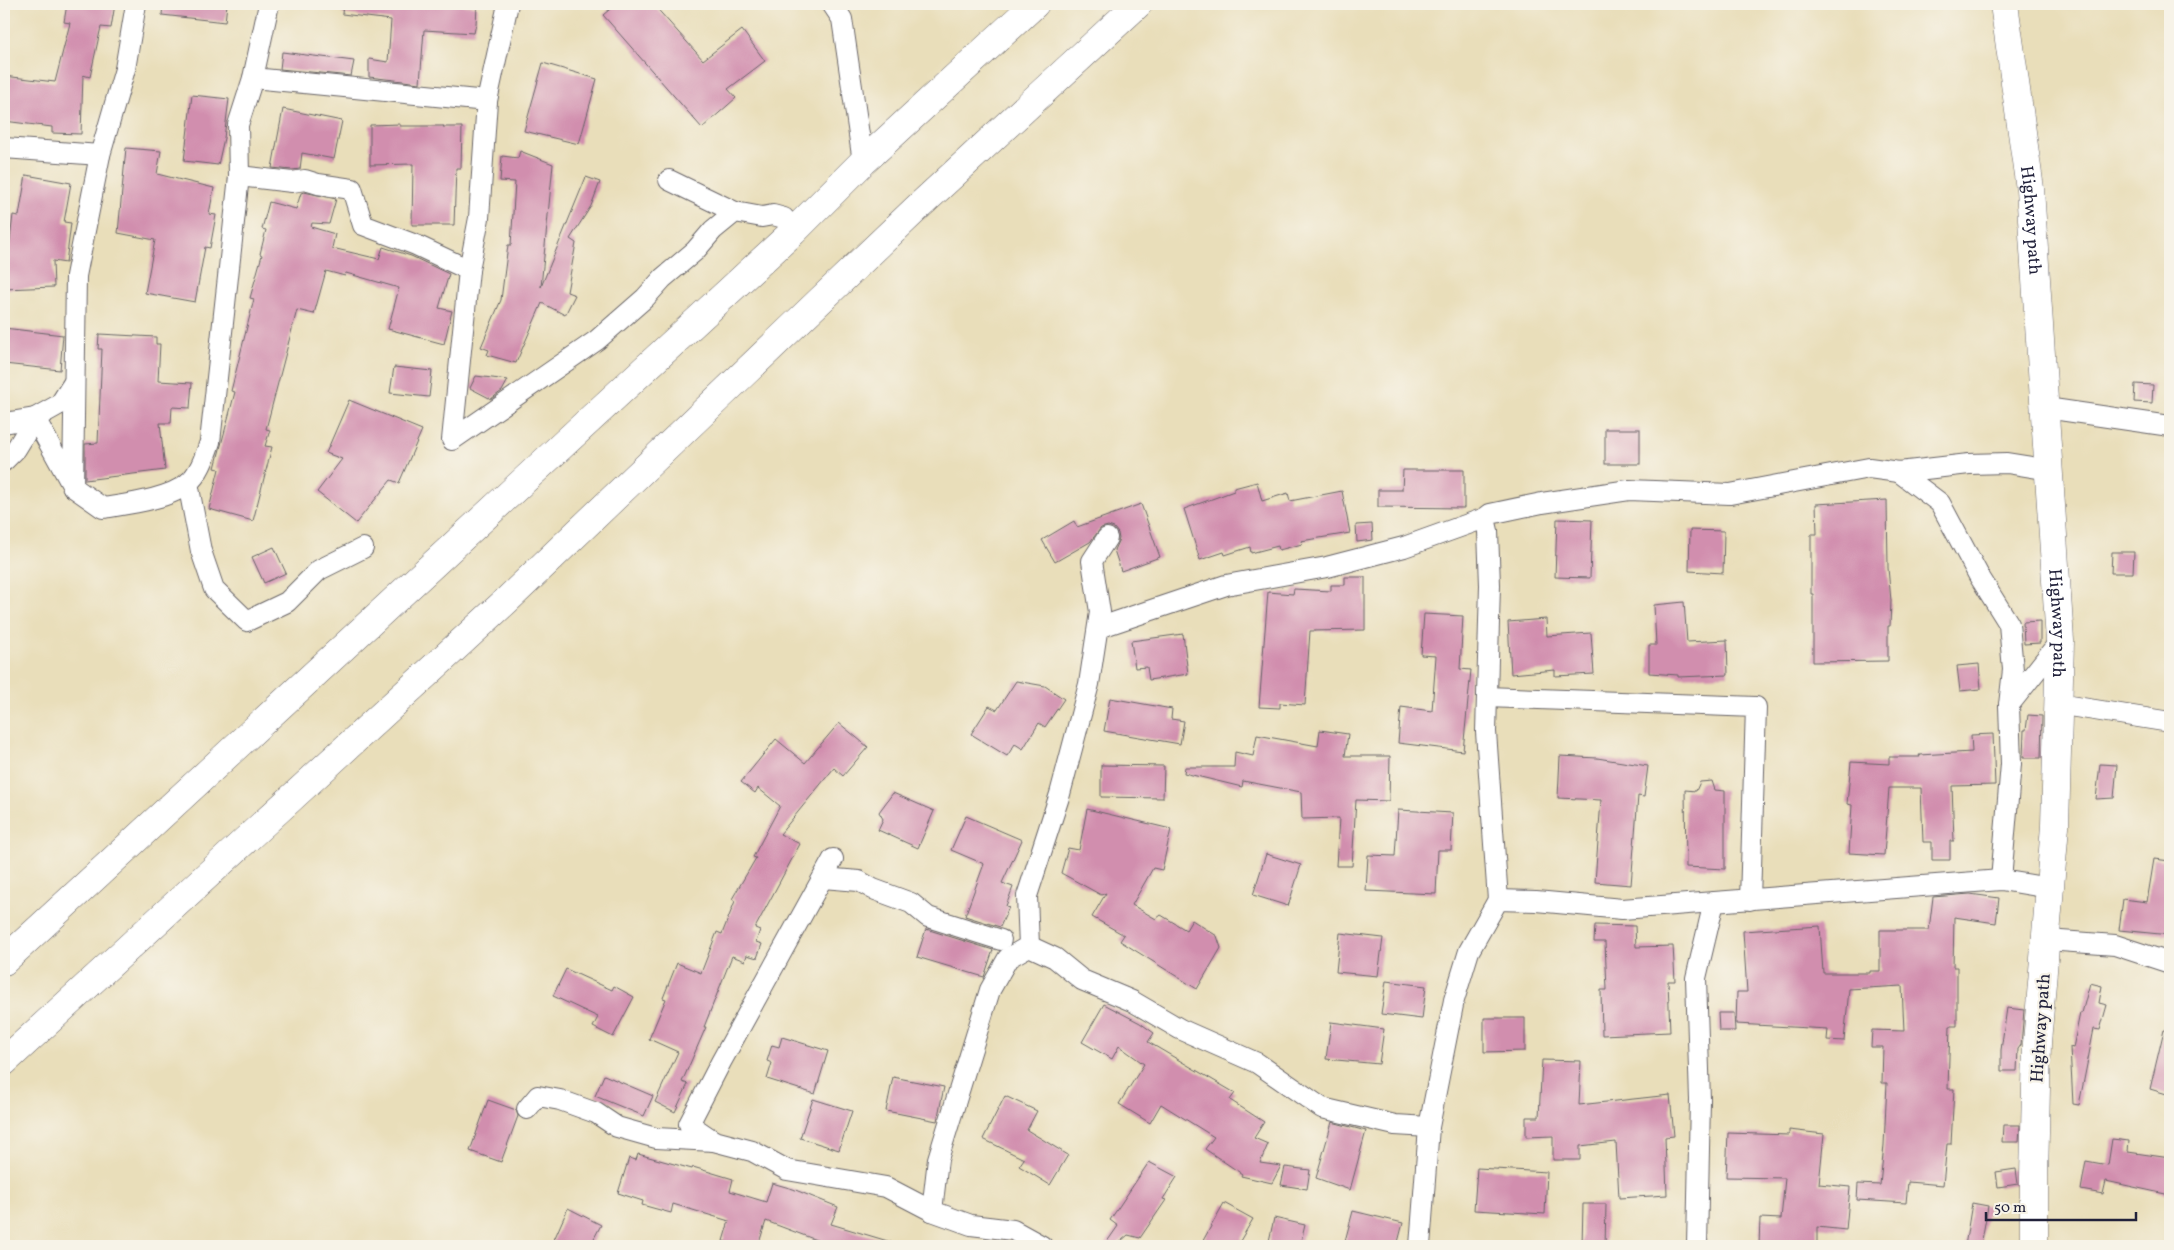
<svg xmlns="http://www.w3.org/2000/svg" width="2174" height="1250" font-family="Vollkorn,serif">
	<style>
		.building { fill: #d18eae }
		.lines { fill: none; stroke-linecap: round; stroke-linejoin: round }
		.street-casing { stroke: #686467; stroke-width: 22 }
		.secondary-casing { stroke: #686467; stroke-width: 29 }
		.highway-casing { stroke: #686467; stroke-width: 29 }
		.street { stroke: #fff; stroke-width: 20 }
		.secondary { stroke: #fff; stroke-width: 28 }
		.highway { stroke: #fff; stroke-width: 28 }
		.labels { text-anchor: middle; stroke-width: 4.5; stroke-linejoin: round; paint-order: stroke }
		.street-label { font-size: 18px; fill: #22223b; stroke: #f7f3e8 }
	</style>
	<rect width="100%" height="100%" fill="#f7f3e8"/>
	<filter id="ink" filterUnits="userSpaceOnUse"><feTurbulence type="fractalNoise" baseFrequency=".02" numOctaves="2"/><feDisplacementMap in="SourceGraphic" scale="10" xChannelSelector="R" yChannelSelector="G"/><feConvolveMatrix kernelMatrix="1 2 1 2 8 2 1 2 1" color-interpolation-filters="sRGB"/></filter>
	<filter id="wash" filterUnits="userSpaceOnUse"><feTurbulence type="fractalNoise" baseFrequency=".0096" numOctaves="4" result="noise"/><feDisplacementMap in="SourceGraphic" scale="20" xChannelSelector="R" yChannelSelector="G"/><feGaussianBlur stdDeviation="1.12" result="paint"/><feColorMatrix in="noise" values="0 0 0 0 0 0 0 0 0 0 0 0 0 0 0 0 0 1.4 0 .05"/><feComposite in="paint" operator="in"/></filter>
	<g filter="url(#wash)">
		<rect width="100%" height="100%" fill="#e9deba"/>
		<g id="blocks">
			<g class="building">
				<path d="M67 4H115L111 28 101 27 90 77 83 75 81 134 52 133V127L4 121V76L55 82 70 23 64 22Z"/>
				<path d="M163 4H227L225 22 162 15Z"/>
				<path d="M343 4H445L477 6 476 24 474 33 424 30 420 83 369 77V59L388 62 391 20 342 14Z"/>
				<path d="M616 4H653L703 60 742 30 765 61 728 89 736 98 702 128 603 15Z"/>
				<path d="M282 52 354 61 351 76 280 69Z"/>
				<path d="M543 63 597 79 579 144 524 131Z"/>
				<path d="M192 95 229 99 224 138 218 165 184 161Z"/>
				<path d="M283 109 342 121 334 159 302 153 300 169 292 170 272 168Z"/>
				<path d="M400 124V126H444L443 127H462L461 168H456L454 225H412L413 164 370 165V125Z"/>
				<path d="M126 148 161 151 157 174 214 188 209 214 216 215 210 248 205 247 195 302 145 293 155 240 118 233Z"/>
				<path d="M520 151 553 164 541 287 586 177 600 182 591 206 570 239 576 243 567 292 575 295 565 315 542 303 516 363 487 355 489 350 481 347 501 300 508 245H511L515 182 500 181 502 156 518 158Z"/>
				<path d="M26 175 71 183 64 222 71 223 66 263 53 261 54 287 4 289 13 215 19 216Z"/>
				<path d="M304 192 336 199 329 224 312 223 311 227 335 234 332 248 379 259 383 247 411 256 449 274 439 308 452 311 444 344 388 329 399 288 346 273 345 276 326 271 314 314 297 310 266 429 270 430 265 446 272 447 253 521 209 509 219 469 215 468 235 392 231 391 254 299 250 298 262 255 260 254 266 230 262 229 269 202 296 209 301 193Z"/>
				<path d="M4 328 63 335 60 370 4 364Z"/>
				<path d="M99 334 156 337V344H160L158 381 192 383 190 408 172 407 171 423H160L165 470 85 480V444L98 443 102 349H98Z"/>
				<path d="M394 367 432 371 429 397 390 393Z"/>
				<path d="M476 376 508 380 502 391 491 399 470 388Z"/>
				<path d="M2135 384 2153 385 2152 403 2134 402Z"/>
				<path d="M349 400 422 430 399 483 391 480 356 523 317 492 342 459 326 453Z"/>
				<rect x="1605" y="429" width="35" height="35"/>
				<path d="M1403 470H1464V508L1378 507V490H1402Z"/>
				<path d="M1257 482 1262 501 1288 493 1290 501 1342 491 1350 533 1301 541 1302 544 1279 550 1278 546 1251 553 1250 547 1225 555 1224 552 1200 560 1184 509 1234 491V488Z"/>
				<path d="M1887 500 1888 568 1891 601 1890 626H1888V661L1813 662V594H1811V534H1817L1816 504Z"/>
				<path d="M1141 504 1160 557 1121 571 1114 550 1119 539 1118 533 1114 528 1108 526 1101 528 1090 542 1055 562 1042 540 1074 521 1077 527Z"/>
				<path d="M1557 519 1592 520 1590 578 1555 577Z"/>
				<path d="M1372 524 1373 540 1357 542 1356 525Z"/>
				<path d="M1690 530 1724 531 1723 573 1689 571Z"/>
				<path d="M274 547 286 573 264 583 252 557Z"/>
				<path d="M2112 552H2134L2133 573H2111Z"/>
				<path d="M1345 577H1365V630L1310 631 1305 705 1280 703V708L1259 707 1268 592 1293 594 1294 589 1331 591V585H1345Z"/>
				<path d="M1684 602 1687 642 1727 640 1728 675 1678 677V675L1649 673V645H1656L1654 605Z"/>
				<path d="M1424 614 1463 616 1460 669 1471 670 1463 751 1398 743 1401 707 1432 711 1436 656 1421 655Z"/>
				<path d="M1546 619 1547 636 1591 633 1594 674 1555 676V670L1511 674 1508 622Z"/>
				<path d="M2040 621V643L2024 644 2023 622Z"/>
				<path d="M1183 634 1188 674 1149 680 1147 667 1135 668 1131 641Z"/>
				<path d="M1979 664 1981 689 1960 691 1957 666Z"/>
				<path d="M1016 681 1045 686 1064 699 1045 727 1039 723 1023 749 1015 744 1007 756 971 734 989 706 997 710Z"/>
				<path d="M1110 698 1172 709 1171 719 1184 721 1180 744 1104 731Z"/>
				<path d="M2028 715 2042 716 2041 758H2023L2024 730H2026Z"/>
				<path d="M839 723 868 747 843 776 834 768 780 834 800 844 755 928 760 930 756 942 762 944 757 958 747 955 745 961 732 956 704 1027H706L682 1082 688 1084 675 1112 655 1102 678 1052 649 1039 666 999 663 998 677 963 701 973 717 932 722 934 735 901 732 899 756 858 753 857 780 806 758 788 755 793 741 782 776 739 805 763Z"/>
				<path d="M1320 730 1348 734 1345 756H1390L1389 801 1356 800 1352 866H1336L1339 818 1302 819 1301 792 1243 781 1242 787 1184 773 1185 767H1234L1235 752 1253 756 1257 735 1318 746Z"/>
				<path d="M1993 734 1995 785 1952 786 1954 841H1950V860H1932V842H1923L1921 788H1889L1884 855 1849 853 1852 805 1847 804 1851 762 1889 764V757H1920L1919 755 1972 752 1971 735Z"/>
				<path d="M1560 756 1597 758 1648 766 1644 797 1638 796 1631 885 1595 882 1601 800 1558 798Z"/>
				<path d="M2100 764 2117 765 2114 798 2096 799Z"/>
				<path d="M1101 765 1164 766 1163 798 1101 797Z"/>
				<path d="M1712 781 1715 790 1725 791V869L1686 867 1685 790 1696 791 1700 782Z"/>
				<path d="M893 793 934 811 918 848 878 830 883 819 879 812Z"/>
				<path d="M1087 809 1171 829 1162 870 1153 868 1132 905 1156 919 1161 915 1186 930 1192 920 1217 936 1221 948 1197 989 1120 941 1124 935 1092 917 1106 893 1101 895 1061 873 1068 848 1079 850Z"/>
				<path d="M1398 810 1453 813 1451 850H1438L1436 894 1366 891 1368 855 1395 856Z"/>
				<path d="M966 816 1022 840 1002 883 1013 887 1006 906 1009 907 1000 927 965 916 984 864 951 850Z"/>
				<path d="M1266 854 1301 865 1288 906 1253 895Z"/>
				<path d="M2154 859 2170 861V935L2119 930 2123 899 2147 902Z"/>
				<path d="M1970 894 1999 898 1996 923 1954 917 1953 967H1957V1026H1950L1948 1089H1954L1951 1144H1947L1943 1185 1908 1182 1906 1203 1857 1200 1858 1184 1880 1185 1884 1145 1887 1083H1882L1883 1047H1871L1872 1030 1904 1031 1902 986 1849 989 1844 1041 1827 1040 1828 1029 1736 1024 1737 992H1747L1743 931 1820 926 1823 973H1870V971H1880V930H1929L1933 897Z"/>
				<path d="M1595 925 1635 926 1636 947 1673 946 1675 981H1668L1670 1032 1602 1035 1601 990H1607L1605 942H1594Z"/>
				<path d="M926 929 993 950 984 977 917 957Z"/>
				<path d="M1340 933 1383 938 1378 976 1336 972Z"/>
				<path d="M566 969 612 990 614 986 634 997 613 1037 593 1027 598 1017 553 996Z"/>
				<path d="M1386 981 1426 986 1422 1019 1381 1014Z"/>
				<path d="M2090 983 2102 986 2099 1003 2107 1005 2100 1030 2094 1029 2079 1105 2073 1104 2070 1047 2073 1048 2080 1013H2082Z"/>
				<path d="M1104 1004 1140 1023 1154 1033 1148 1042 1235 1093 1230 1100 1264 1122 1254 1138 1268 1144 1260 1163 1281 1166 1272 1183 1241 1176 1242 1174 1205 1149 1214 1137 1161 1104 1150 1123 1119 1104 1144 1064 1119 1046 1112 1059 1082 1042Z"/>
				<path d="M2007 1008 2024 1010 2021 1045 2018 1049 2017 1071H2001V1050Z"/>
				<path d="M1718 1013H1734L1735 1031H1719Z"/>
				<path d="M1484 1018H1525V1051L1484 1052Z"/>
				<path d="M1331 1022 1384 1029 1379 1064 1326 1059Z"/>
				<path d="M2164 1030 2170 1031V1095L2150 1089Z"/>
				<path d="M782 1037 828 1051 815 1094 767 1079 772 1063 767 1061 772 1045 779 1047Z"/>
				<path d="M1542 1060 1581 1061 1579 1105 1670 1095 1674 1136 1665 1137 1667 1195 1619 1198 1616 1142 1580 1146V1160H1553V1136L1526 1137V1117H1539Z"/>
				<path d="M604 1075 653 1096 644 1116 595 1096Z"/>
				<path d="M893 1077 944 1087 937 1121 886 1111Z"/>
				<path d="M1005 1096 1037 1111 1027 1130 1068 1155 1050 1185 1019 1166 1024 1159 983 1139Z"/>
				<path d="M813 1099 852 1111 839 1150 800 1138Z"/>
				<path d="M488 1100 516 1110 518 1116 501 1162 470 1151Z"/>
				<path d="M1332 1122 1366 1131 1350 1190 1316 1178Z"/>
				<path d="M2003 1125H2020L2019 1142H2002Z"/>
				<path d="M1789 1130 1824 1134 1819 1184 1850 1187 1846 1230 1817 1227V1246H1759L1760 1218 1781 1219 1785 1178 1726 1177 1728 1133 1789 1135Z"/>
				<path d="M2112 1139 2129 1141 2128 1152 2170 1158V1195L2106 1181 2103 1194 2081 1190 2086 1161 2108 1165Z"/>
				<path d="M638 1154 692 1169 693 1167 733 1179 730 1191 766 1202 772 1183 793 1189 838 1207 831 1224 891 1242V1246H832L766 1221 758 1246H738L723 1241 729 1221 673 1204 671 1213 642 1205 643 1201 618 1193 629 1158 636 1160Z"/>
				<path d="M1149 1162 1177 1177 1163 1199 1166 1200 1140 1238 1128 1235 1115 1246H1104L1118 1226 1110 1220Z"/>
				<path d="M1285 1167 1310 1170 1307 1189 1281 1185Z"/>
				<path d="M1477 1168 1547 1172 1545 1214 1474 1210Z"/>
				<path d="M2016 1169 2018 1184 1998 1187 1996 1172Z"/>
				<path d="M1224 1203 1253 1219 1237 1246H1200Z"/>
				<path d="M1972 1203 1988 1206 1981 1246H1965Z"/>
				<path d="M1583 1204H1606L1605 1246H1582Z"/>
				<path d="M568 1208 601 1225 590 1246H563L553 1242Z"/>
				<path d="M1353 1211 1403 1223 1397 1246H1366L1345 1241Z"/>
				<path d="M1274 1218 1305 1225 1300 1246H1268Z"/>
			</g>
		</g>
	</g>
	<g filter="url(#ink)">
		<use href="#blocks" fill-opacity="0" stroke="#686467" stroke-width="1"/>
		<g class="lines">
			<g class="street-casing">
				<g id="street">
					<path d="M832 4 842 19 863 162"/>
					<path d="M487 101 508 4"/>
					<path d="M4 148 100 155"/>
					<path d="M239 176 292 182 305 180 318 184 352 189 363 225 416 245 469 270 479 218 487 101 253 78"/>
					<path d="M669 180 735 212"/>
					<path d="M469 270 452 440 597 340 645 298 663 278 695 251 713 230 735 212 762 217 773 215 784 218 793 232"/>
					<path d="M2046 408 2170 426"/>
					<path d="M4 423 35 418 73 487 76 276 100 155 125 69 136 4"/>
					<path d="M4 461 16 449 35 418 60 404 74 382"/>
					<path d="M1899 472 1940 503 1979 576 2009 624 2013 670 2009 705"/>
					<path d="M188 483 201 551 214 589 247 621 287 602 319 570 363 548"/>
					<path d="M73 487 103 508C127 504 170 499 188 483 200 473 205 456 210 442L239 176 238 125 253 78 269 4"/>
					<path d="M1098 628 1226 585 1327 567 1404 547 1485 518"/>
					<path d="M1487 697 1756 707 1750 900"/>
					<path d="M2057 704 2170 722"/>
					<path d="M833 859 721 1062 689 1124 714 1141 752 1151 787 1170 886 1187 932 1211 971 1225 1013 1230 1042 1246"/>
					<path d="M823 878 859 881 873 889 911 903 928 917 1001 940"/>
					<path d="M2001 880 2011 764 2009 705 2060 641"/>
					<path d="M1498 900 1486 732 1490 585 1488 531 1485 518 1490 514 1542 503 1629 490 1730 494 1869 468 1899 472 1969 464 2007 463 2050 470"/>
					<path d="M2047 940 2115 945 2170 963"/>
					<path d="M1029 946 1027 896 1060 794 1089 684 1100 612 1092 561 1107 538"/>
					<path d="M527 1109 538 1096 560 1100 596 1113 617 1127 656 1138 714 1141"/>
					<path d="M932 1211 938 1159 990 990 1008 958 1029 946 1055 958 1082 980 1132 1001 1180 1029 1257 1063 1322 1108 1395 1125 1429 1127"/>
					<path d="M1420 1246 1429 1127 1454 1000 1469 951 1498 900 1536 901 1622 909 2001 880 2050 888"/>
					<path d="M1697 1246 1700 1100 1696 978 1714 902"/>
				</g>
			</g>
			<g class="secondary-casing">
				<g id="secondary">
					<path id="s1" d="M2004 4 2030 189 2060 641 2055 826 2037 1043 2034 1177V1246"/>
				</g>
			</g>
			<g class="highway-casing">
				<g id="highway">
					<path d="M4 961 793 232 863 162 1035 4"/>
					<path d="M4 1062 506 601 917 208 1138 4"/>
				</g>
			</g>
			<use href="#street" class="street"/>
			<use href="#secondary" class="secondary"/>
			<use href="#highway" class="highway"/>
		</g>
	</g>
	<g class="labels">
		<g class="street-label">
			<text dy="6" stroke="none"><textPath href="#s1" startOffset="218">Highway path</textPath></text>
			<text dy="6" stroke="none"><textPath href="#s1" startOffset="622">Highway path</textPath></text>
			<text transform="translate(2040 1028) rotate(-86)" y="6">Highway path</text>
		</g>
	</g>
	<rect width="2174" height="1250" fill="none" stroke="#f7f3e8" stroke-width="20"/>
	<path d="M1986 1212v8h150v-8" fill="none" stroke="#22223b" stroke-width="2.5"/>
	<text x="1994" y="1212" font-size="15" fill="#22223b" stroke="#f7f3e8" stroke-width="4" paint-order="stroke">50 m</text>
</svg>
